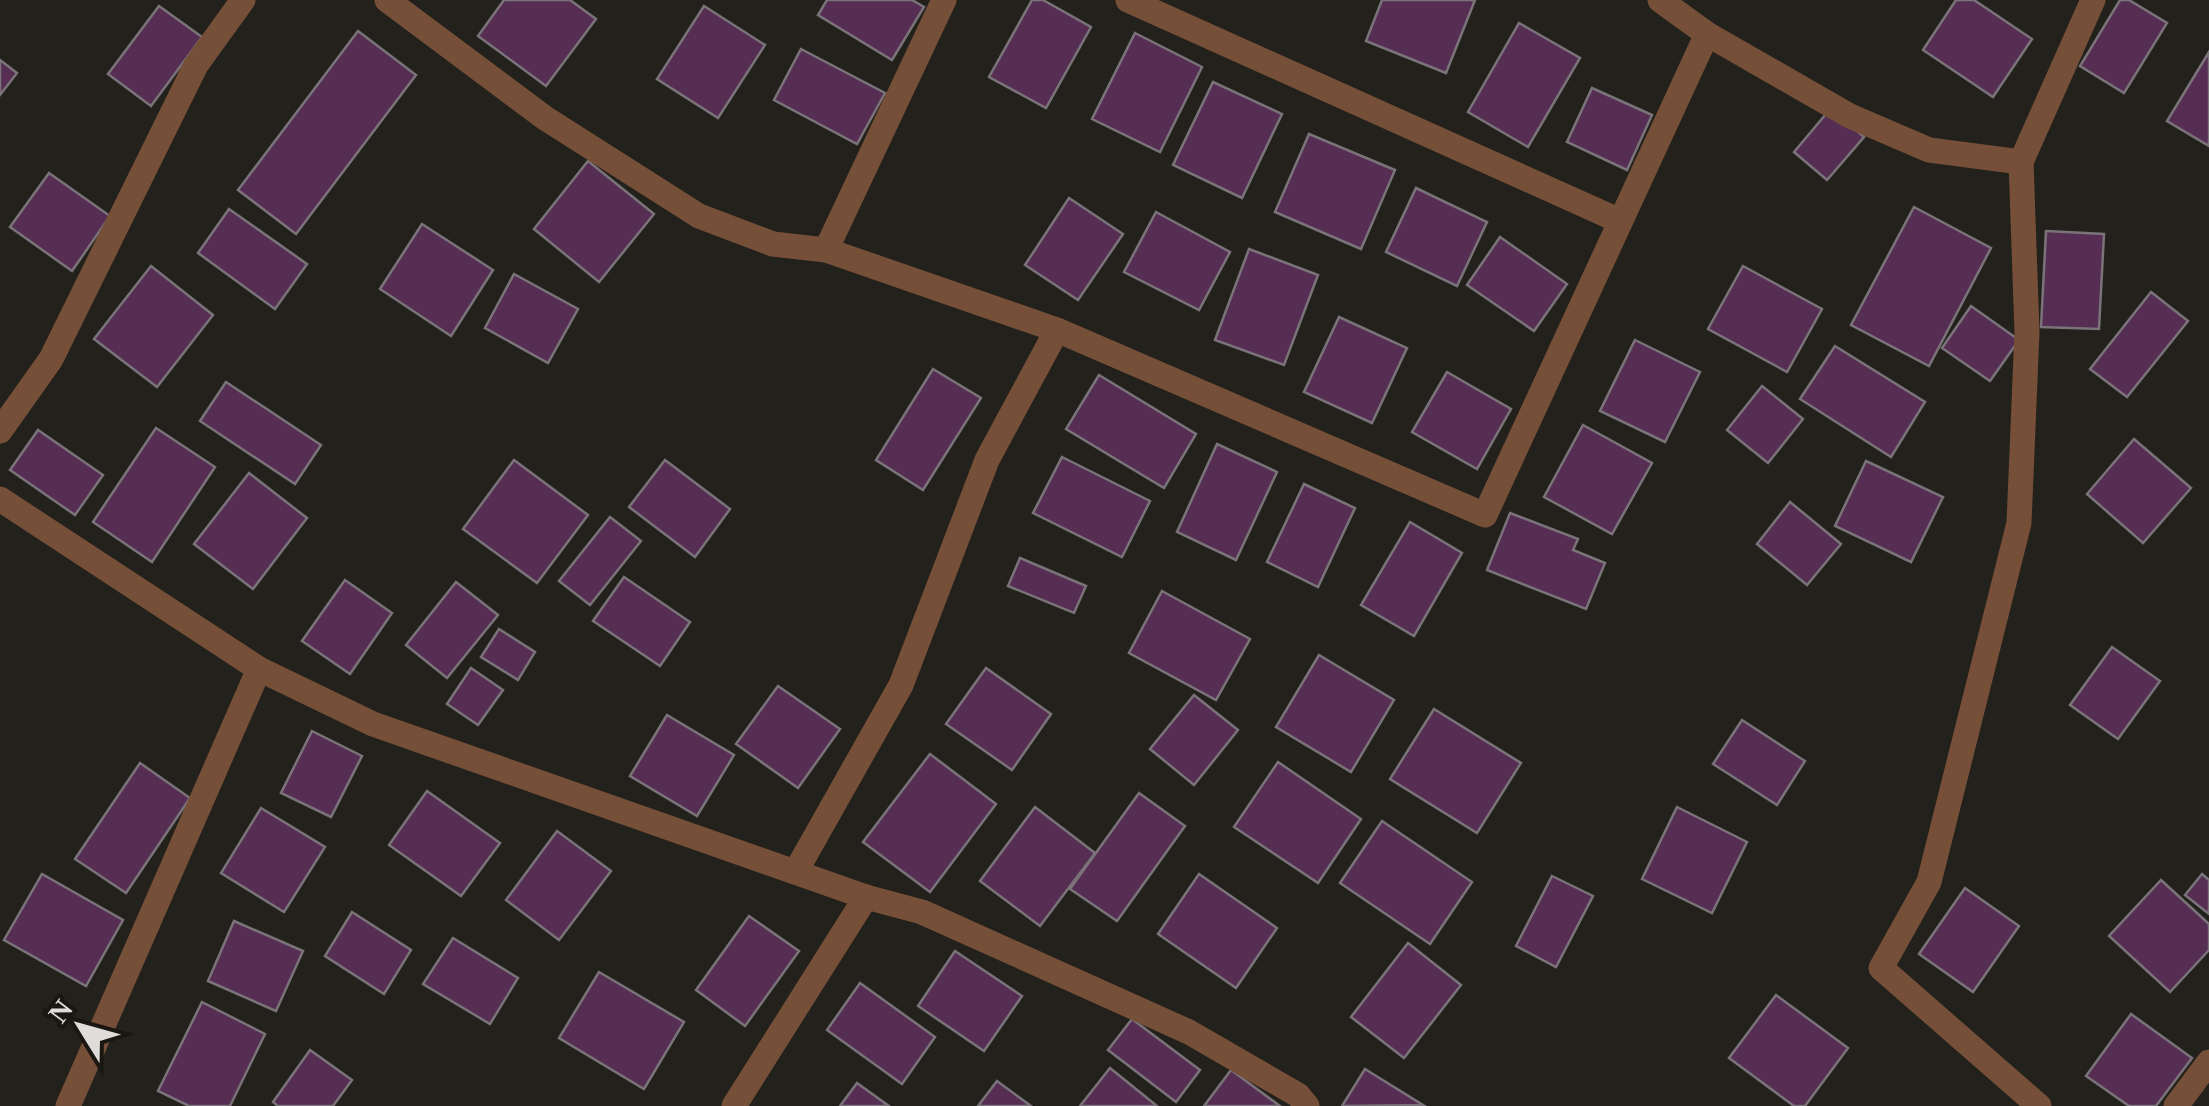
<svg xmlns="http://www.w3.org/2000/svg" width="2209" height="1106" font-family="'Times New Roman',serif">
	<style>
		.building { fill: #562d53; stroke: #7a7379; stroke-width: 2.5 }
		.lines { fill: none; stroke-linecap: round; stroke-linejoin: round }
		.street { stroke: #764f38; stroke-width: 25 }
	</style>
	<rect width="100%" height="100%" fill="#23211b"/>
	<g class="building">
		<path d="M504 0H570L596 19 546 86 478 36Z"/>
		<path d="M827 0H912L924 7 892 60 818 15Z"/>
		<path d="M1032 0H1043L1091 27 1046 108 989 77Z"/>
		<path d="M1382 0H1475L1446 73 1366 41Z"/>
		<path d="M1956 0H1974L2032 39 1993 97 1923 50Z"/>
		<path d="M2120 0H2129L2167 23 2124 93 2080 66Z"/>
		<path d="M159 6 202 37 151 106 108 74Z"/>
		<path d="M704 6 765 45 718 118 657 79Z"/>
		<path d="M1519 23 1580 58 1528 147 1468 112Z"/>
		<path d="M358 31 416 75 296 234 238 190Z"/>
		<path d="M1135 33 1202 67 1160 152 1092 119Z"/>
		<path d="M801 49 885 93 857 144 774 100Z"/>
		<path d="M2209 52V146L2167 121Z"/>
		<path d="M0 60 17 73 0 95Z"/>
		<path d="M1213 82 1282 114 1242 198 1173 165Z"/>
		<path d="M1592 88 1652 115 1627 170 1567 142Z"/>
		<path d="M1831 108 1864 137 1827 180 1794 152Z"/>
		<path d="M1309 134 1395 170 1361 249 1275 212Z"/>
		<path d="M588 161 654 214 599 282 534 229Z"/>
		<path d="M49 173 110 216 72 271 10 227Z"/>
		<path d="M1416 188 1487 222 1457 286 1386 252Z"/>
		<path d="M1069 198 1123 234 1078 300 1025 265Z"/>
		<path d="M1914 207 1991 248 1929 366 1851 325Z"/>
		<path d="M229 209 307 264 275 309 198 253Z"/>
		<path d="M1156 212 1230 252 1199 310 1124 272Z"/>
		<path d="M422 224 493 270 451 336 380 289Z"/>
		<path d="M2046 231 2104 234 2099 329 2041 327Z"/>
		<path d="M1500 237 1567 284 1534 331 1467 285Z"/>
		<path d="M1249 249 1318 275 1284 365 1215 340Z"/>
		<path d="M151 266 213 315 157 387 94 339Z"/>
		<path d="M1743 266 1822 309 1787 372 1708 329Z"/>
		<path d="M514 274 578 309 548 363 485 328Z"/>
		<path d="M2151 292 2188 321 2127 397 2090 369Z"/>
		<path d="M1971 306 2019 340 1990 381 1942 348Z"/>
		<path d="M1339 317 1407 348 1372 423 1304 392Z"/>
		<path d="M1635 340 1700 372 1665 442 1600 411Z"/>
		<path d="M1835 346 1925 402 1891 457 1800 399Z"/>
		<path d="M933 369 981 398 923 490 876 460Z"/>
		<path d="M1447 372 1511 409 1477 469 1412 432Z"/>
		<path d="M1099 375 1196 434 1164 488 1066 429Z"/>
		<path d="M226 382 321 445 295 484 200 421Z"/>
		<path d="M1762 386 1803 419 1768 463 1727 430Z"/>
		<path d="M1583 425 1652 463 1612 534 1544 497Z"/>
		<path d="M156 428 215 467 152 562 93 522Z"/>
		<path d="M38 430 103 475 75 515 10 470Z"/>
		<path d="M2134 439 2191 488 2143 543 2087 494Z"/>
		<path d="M1217 444 1277 472 1236 560 1177 532Z"/>
		<path d="M1062 457 1150 501 1122 557 1033 513Z"/>
		<path d="M514 460 588 515 537 583 463 529Z"/>
		<path d="M665 460 730 509 695 557 629 507Z"/>
		<path d="M1866 461 1943 497 1911 562 1835 526Z"/>
		<path d="M249 473 307 518 253 589 194 544Z"/>
		<path d="M1304 484 1355 508 1318 587 1267 562Z"/>
		<path d="M1790 502 1841 544 1807 585 1757 544Z"/>
		<path d="M1510 513 1578 539 1573 550 1605 563 1586 609 1487 570Z"/>
		<path d="M610 517 641 541 590 605 559 581Z"/>
		<path d="M1410 522 1462 553 1414 636 1361 605Z"/>
		<path d="M1020 558 1086 586 1074 613 1008 586Z"/>
		<path d="M624 577 690 622 660 666 593 621Z"/>
		<path d="M345 580 392 613 350 674 302 641Z"/>
		<path d="M456 582 498 615 447 678 406 645Z"/>
		<path d="M1162 591 1250 639 1216 700 1129 653Z"/>
		<path d="M499 629 535 652 518 680 481 657Z"/>
		<path d="M2112 647 2160 681 2118 739 2070 705Z"/>
		<path d="M1319 655 1394 700 1351 772 1276 727Z"/>
		<path d="M471 668 503 690 478 725 447 704Z"/>
		<path d="M986 668 1051 714 1012 770 946 724Z"/>
		<path d="M778 686 840 729 798 788 736 744Z"/>
		<path d="M1194 695 1238 730 1194 785 1150 749Z"/>
		<path d="M1434 709 1521 763 1477 833 1390 779Z"/>
		<path d="M667 715 734 755 697 816 630 776Z"/>
		<path d="M1742 720 1805 761 1777 805 1713 764Z"/>
		<path d="M312 731 362 756 331 817 281 793Z"/>
		<path d="M930 754 996 804 930 892 863 842Z"/>
		<path d="M1278 762 1361 819 1318 883 1234 827Z"/>
		<path d="M140 763 190 798 126 893 75 859Z"/>
		<path d="M427 791 500 843 461 896 389 845Z"/>
		<path d="M1139 793 1185 826 1117 921 1070 889Z"/>
		<path d="M1035 807 1095 853 1040 926 980 881Z"/>
		<path d="M1677 807 1747 842 1712 913 1642 879Z"/>
		<path d="M261 808 325 847 284 912 221 873Z"/>
		<path d="M1382 821 1472 882 1430 944 1340 883Z"/>
		<path d="M557 831 611 871 559 940 506 900Z"/>
		<path d="M42 874 123 920 86 986 4 940Z"/>
		<path d="M1199 874 1277 928 1236 988 1158 934Z"/>
		<path d="M2202 874 2209 880V914L2185 895Z"/>
		<path d="M1552 876 1593 896 1556 967 1516 946Z"/>
		<path d="M2161 880 2209 924V950L2170 992 2109 936Z"/>
		<path d="M1965 888 2019 926 1973 992 1919 954Z"/>
		<path d="M352 912 411 950 384 994 325 956Z"/>
		<path d="M749 916 799 951 745 1026 696 990Z"/>
		<path d="M234 921 303 951 276 1011 208 981Z"/>
		<path d="M453 938 518 978 490 1024 423 984Z"/>
		<path d="M1408 943 1461 985 1404 1058 1351 1017Z"/>
		<path d="M955 951 1022 996 984 1051 918 1006Z"/>
		<path d="M599 972 684 1022 644 1089 559 1038Z"/>
		<path d="M860 983 935 1037 902 1084 827 1030Z"/>
		<path d="M1776 995 1848 1048 1805 1106H1794L1729 1058Z"/>
		<path d="M202 1002 265 1034 230 1106H189L158 1091Z"/>
		<path d="M2131 1014 2192 1058 2156 1106H2129L2086 1076Z"/>
		<path d="M1132 1019 1200 1070 1176 1102 1108 1050Z"/>
		<path d="M310 1050 352 1080 333 1106H278L273 1102Z"/>
		<path d="M1110 1068 1157 1106H1080Z"/>
		<path d="M1365 1069 1423 1105 1342 1106Z"/>
		<path d="M1231 1070 1280 1106H1204Z"/>
		<path d="M997 1081 1031 1106H978Z"/>
		<path d="M857 1083 889 1106H840Z"/>
	</g>
	<g class="lines">
		<g class="street">
			<path d="M387 0 545 118 699 216 773 244 826 250"/>
			<path d="M944 0 826 250 1057 330 1485 515 1707 34"/>
			<path d="M1128 0 1620 221"/>
			<path d="M1660 0 1707 34 1850 116 1929 150 2021 162 2093 0"/>
			<path d="M2021 162 2027 332 2019 523 1929 882 1881 968 2039 1106"/>
			<path d="M0 431 51 359 196 65 243 0"/>
			<path d="M0 499 259 669 68 1106"/>
			<path d="M259 669 373 724 866 897 734 1106"/>
			<path d="M796 871 901 685 987 460 1057 330"/>
			<path d="M866 897 922 912 1189 1032 1298 1095 1307 1106"/>
			<path d="M2176 1106 2209 1062"/>
		</g>
	</g>
	<g transform="translate(80 1026) rotate(307)" stroke="#1a1712" stroke-width="8" paint-order="stroke">
	<path d="M0-8L18 38L0 25L-18 38Z" fill="#deddd9"/>
	<text y="-15" font-size="28" font-weight="bold" text-anchor="middle" fill="#deddd9">N</text>
	</g>
</svg>
